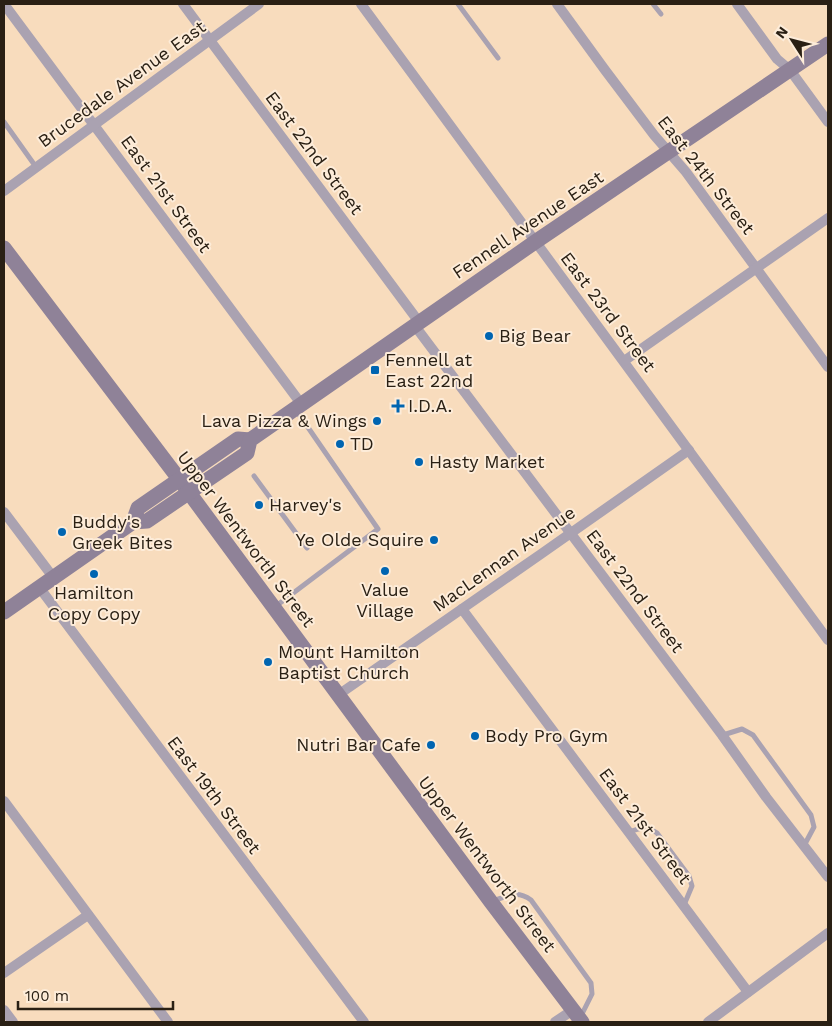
<svg xmlns="http://www.w3.org/2000/svg" width="832" height="1026" font-family="'Work Sans',sans-serif">
	<style>
		.lines { fill: none; stroke-linecap: round; stroke-linejoin: round }
		.lane { stroke: #aaa2b1; stroke-width: 5 }
		.street { stroke: #aaa2b1; stroke-width: 10 }
		.secondary { stroke: #8f8298; stroke-width: 15 }
		.poi-dot { fill: #0065b1; stroke: #fdecd9; stroke-width: 2 }
		.labels { text-anchor: middle; stroke-width: 4; stroke-linejoin: round; paint-order: stroke }
		.street-label { font-size: 18px; fill: #2a2014; stroke: #fdecd9 }
		.poi-label { font-size: 18px; fill: #2a2014; stroke: #fdecd9; text-anchor: start }
	</style>
	<rect width="100%" height="100%" fill="#f8dcbd"/>
	<g class="lines">
		<g class="lane">
			<path d="M458 4 498 58"/>
			<path d="M653 4 661 14"/>
			<path d="M4 122 36 167"/>
			<path d="M254 476 307 548"/>
			<path d="M276 606 378 529 296 410"/>
			<path d="M723 735 742 729 753 735 811 815 814 827 806 842 803 844"/>
			<path d="M629 832C641 828 646 825 657 833L689 876 692 886 684 905"/>
			<path d="M493 901C508 896 517 890 531 900L591 983 592 994 581 1016"/>
		</g>
		<g class="street">
			<path d="M4 4 302 405"/>
			<path d="M183 4 419 322"/>
			<path d="M361 4C516 216 673 428 828 640"/>
			<path d="M557 4 605 70 654 135 686 172 828 367"/>
			<path d="M737 4 777 59 790 70 828 122"/>
			<path d="M4 191 259 4"/>
			<path d="M415 326 641 627 722 735 766 797 828 877"/>
			<path d="M624 361 828 218"/>
			<path d="M4 512 53 577"/>
			<path d="M39 587 364 1022"/>
			<path d="M462 609 748 992"/>
			<path d="M338 695 541 554 689 450"/>
			<path d="M4 801 168 1022"/>
			<path d="M4 973 88 915"/>
			<path d="M4 1010 13 1022"/>
			<path d="M555 1022 573 1010"/>
			<path d="M708 1022 828 933"/>
		</g>
		<g class="secondary">
			<path d="M4 248 179 479 491 902 582 1022"/>
			<path d="M133 522 138 508 238 439 250 440"/>
			<path d="M4 612 133 522 147 521 247 453 250 440 535 242 828 44"/>
		</g>
	</g>
	<g class="poi-dot">
		<circle cx="489" cy="336" r="5"/>
		<rect x="370" y="365" width="10" height="10" rx="2.5"/>
		<path d="M395.5 398.5h5v5h5v5h-5v5h-5v-5h-5v-5h5z"/>
		<circle cx="377" cy="421" r="5"/>
		<circle cx="340" cy="444" r="5"/>
		<circle cx="419" cy="462" r="5"/>
		<circle cx="259" cy="505" r="5"/>
		<circle cx="62" cy="532" r="5"/>
		<circle cx="434" cy="540" r="5"/>
		<circle cx="385" cy="571" r="5"/>
		<circle cx="94" cy="574" r="5"/>
		<circle cx="268" cy="662" r="5"/>
		<circle cx="475" cy="736" r="5"/>
		<circle cx="431" cy="745" r="5"/>
	</g>
	<g class="labels">
		<g class="street-label">
			<text transform="translate(122 84) rotate(-36)" y="6">Brucedale Avenue East</text>
			<text transform="translate(314 153) rotate(53)" y="6">East 22nd Street</text>
			<text transform="translate(706 175) rotate(52)" y="6">East 24th Street</text>
			<text transform="translate(166 194) rotate(54)" y="6">East 21st Street</text>
			<text transform="translate(528 225) rotate(-34)" y="6">Fennell Avenue East</text>
			<text transform="translate(608 312) rotate(53)" y="6">East 23rd Street</text>
			<text transform="translate(246 539) rotate(53)" y="6">Upper Wentworth Street</text>
			<text transform="translate(504 559) rotate(-35)" y="6">MacLennan Avenue</text>
			<text transform="translate(635 591) rotate(53)" y="6">East 22nd Street</text>
			<text transform="translate(214 795) rotate(53)" y="6">East 19th Street</text>
			<text transform="translate(645 826) rotate(53)" y="6">East 21st Street</text>
			<text transform="translate(487 864) rotate(53)" y="6">Upper Wentworth Street</text>
		</g>
		<g class="poi-label">
			<text x="499" y="342">Big Bear</text>
			<text x="385" y="366">Fennell at<tspan x="385" dy="21">East 22nd</tspan></text>
			<text x="408" y="412">I.D.A.</text>
			<text x="367" y="427" text-anchor="end">Lava Pizza &amp; Wings</text>
			<text x="350" y="450">TD</text>
			<text x="429" y="468">Hasty Market</text>
			<text x="269" y="511">Harvey's</text>
			<text x="72" y="528">Buddy's<tspan x="72" dy="21">Greek Bites</tspan></text>
			<text x="424" y="546" text-anchor="end">Ye Olde Squire</text>
			<text x="385" y="596" text-anchor="middle">Value<tspan x="385" dy="21">Village</tspan></text>
			<text x="94" y="599" text-anchor="middle">Hamilton<tspan x="94" dy="21">Copy Copy</tspan></text>
			<text x="278" y="658">Mount Hamilton<tspan x="278" dy="21">Baptist Church</tspan></text>
			<text x="485" y="742">Body Pro Gym</text>
			<text x="421" y="751" text-anchor="end">Nutri Bar Cafe</text>
		</g>
	</g>
	<rect width="832" height="1026" fill="none" stroke="#2a2014" stroke-width="10"/>
	<g transform="translate(792 40) rotate(306)" stroke="#fdecd9" stroke-width="4" paint-order="stroke">
	<path d="M0-4L9 19L0 12L-9 19Z" fill="#2a2014"/>
	<text y="-8" font-size="14" font-weight="bold" text-anchor="middle" fill="#2a2014">N</text>
	</g>
	<path d="M18 1001v8h155v-8" fill="none" stroke="#2a2014" stroke-width="2.5"/>
	<text x="25" y="1001" font-size="15" fill="#2a2014" stroke="#fdecd9" stroke-width="4" paint-order="stroke">100 m</text>
</svg>
